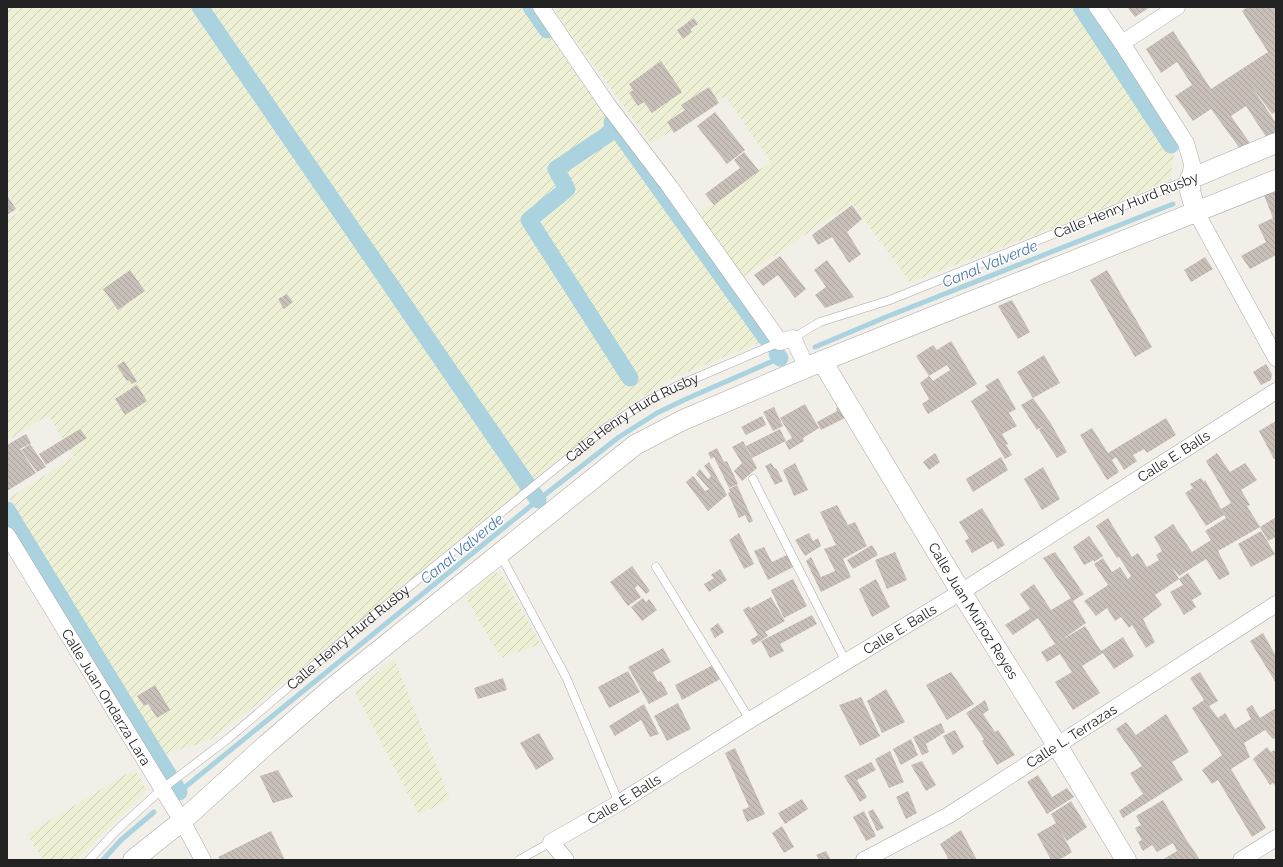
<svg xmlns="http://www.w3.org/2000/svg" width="1283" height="867" font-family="Raleway,sans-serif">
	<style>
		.farmland { fill: url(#farmland-furrows) }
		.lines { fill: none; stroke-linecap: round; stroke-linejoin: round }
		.stream { stroke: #aad3df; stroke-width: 5 }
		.canal { stroke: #aad3df; stroke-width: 17 }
		.building { fill: url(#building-back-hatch) }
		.service-casing { stroke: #a9a9a9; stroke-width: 9 }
		.minor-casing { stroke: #a9a9a9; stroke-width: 17 }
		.tertiary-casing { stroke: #a9a9a9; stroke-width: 21 }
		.service { stroke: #fff; stroke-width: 8 }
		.minor { stroke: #fff; stroke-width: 16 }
		.tertiary { stroke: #fff; stroke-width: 20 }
		.labels { text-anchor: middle; stroke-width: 3; stroke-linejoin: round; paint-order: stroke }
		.street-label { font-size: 14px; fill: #222; stroke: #fff }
		.water-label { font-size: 15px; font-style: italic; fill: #4a7aab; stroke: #fff }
	</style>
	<defs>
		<pattern id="farmland-furrows" width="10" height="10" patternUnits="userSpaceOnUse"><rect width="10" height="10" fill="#eef0d5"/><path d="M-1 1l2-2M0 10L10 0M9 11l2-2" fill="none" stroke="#ccceb7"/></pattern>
		<pattern id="building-back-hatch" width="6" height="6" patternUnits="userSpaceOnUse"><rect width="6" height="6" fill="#c7bfb8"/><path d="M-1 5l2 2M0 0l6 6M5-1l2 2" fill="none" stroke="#aba49e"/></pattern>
	</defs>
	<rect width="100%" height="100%" fill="#f2efe9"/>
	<g class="farmland">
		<path d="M7 7H534L768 339 668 380 606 421 246 713 208 741 162 755 125 696 9 498 74 457 48 415 7 441V220L19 212 7 192Z"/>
		<path d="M552 7H1087L1114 46 1176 142 1170 181 1064 224 910 282 852 203 743 277 696 214 771 162 725 96 651 144Z"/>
		<path d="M492 573H499L504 579 541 644 501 658 465 597Z"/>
		<path d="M394 658 450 799 419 815 355 692Z"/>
		<path d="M135 769 147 790 77 860H43L27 834Z"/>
	</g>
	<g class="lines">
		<g class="stream">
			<path d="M815 347 886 317 1173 204"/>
			<path d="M179 792 538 500 619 437 657 413 686 399 780 358"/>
			<path d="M103 860 121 840 154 812"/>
		</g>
		<g class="canal">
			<path d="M200 7 538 500"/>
			<path d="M531 7 547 30"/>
			<path d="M1081 7 1171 145"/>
			<path d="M612 122 766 338"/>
			<path d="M616 129 556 169 567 189 529 220 630 378"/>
			<path d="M777 354 780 358"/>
			<path d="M7 510 179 792"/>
		</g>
	</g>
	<g class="building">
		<path d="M1127 7H1150L1135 17Z"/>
		<path d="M1247 7H1276V112L1272 114 1252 87 1276 123V137L1268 140 1246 106 1231 116 1252 146 1241 150 1211 109 1193 121 1175 96 1192 85 1177 62 1161 73 1146 49 1173 31 1211 89 1268 52 1242 11Z"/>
		<path d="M694 18 698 24 690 29 692 32 683 39 677 30Z"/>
		<path d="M661 61 682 92 652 113 644 102 638 106 629 93 633 90 629 84Z"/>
		<path d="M709 87 719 103 674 133 667 122 685 110 681 105Z"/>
		<path d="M715 112 745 150 727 164 697 126Z"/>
		<path d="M744 152 759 171 714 205 705 194 740 168 734 160Z"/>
		<path d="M1275 191 1276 255 1250 269 1241 256 1266 242 1258 225 1273 218 1264 195Z"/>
		<path d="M7 195 16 209 7 215Z"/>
		<path d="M852 205 862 219 847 232 861 254 849 263 832 237 818 245 812 235Z"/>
		<path d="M780 256 806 289 795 298 778 275 763 286 754 275Z"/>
		<path d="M1205 257 1213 269 1191 282 1184 270Z"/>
		<path d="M827 260 854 297 825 308 815 295 826 287 814 270Z"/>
		<path d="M130 270 145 291 118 310 103 289Z"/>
		<path d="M1107 270 1152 347 1135 357 1090 280Z"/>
		<path d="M287 294 293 302 284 309 278 299Z"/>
		<path d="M1012 300 1030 332 1018 339 998 306Z"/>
		<path d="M951 341 977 384 928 414 922 404 929 399 920 383 929 376 933 381 950 370 947 365 929 376 916 356 933 345 937 350Z"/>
		<path d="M1044 355 1060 383 1033 398 1017 372Z"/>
		<path d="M124 361 137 381 132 384 129 380 127 381 117 366Z"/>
		<path d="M1266 364 1272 374 1271 380 1261 385 1253 372Z"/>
		<path d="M998 378 1016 409 1009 413 1017 426 1002 434 1008 444 1006 445 1012 455 1005 459 971 401 988 390 985 386Z"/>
		<path d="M137 385 147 401 125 415 115 399Z"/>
		<path d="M1033 398 1050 422 1067 452 1057 458 1039 430 1043 426 1037 430 1021 405Z"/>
		<path d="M805 404 819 428 803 438 804 441 789 450 785 442 792 438 780 418Z"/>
		<path d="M841 405 847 417 821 430 817 422 837 411 836 408Z"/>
		<path d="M774 407 783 426 773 431 763 412Z"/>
		<path d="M762 416 766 425 746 435 741 427Z"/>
		<path d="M1166 418 1176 435 1147 453 1144 449 1133 455 1137 461 1124 470 1116 457 1112 460 1119 472 1107 480 1080 435 1092 428 1108 453Z"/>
		<path d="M1276 421V458L1274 459 1259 431Z"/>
		<path d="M80 429 87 438 46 465 39 454Z"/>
		<path d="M780 429 786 441 752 458 746 446Z"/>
		<path d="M26 434 31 443 20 449 36 473 7 491V445Z"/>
		<path d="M743 441 757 468 742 481 734 471 742 463 732 447Z"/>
		<path d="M30 444 46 467 37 472 21 450Z"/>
		<path d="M717 448 724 462 727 461 738 484 729 488 714 457 711 459 708 453Z"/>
		<path d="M935 453 940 462 929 470 923 462Z"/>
		<path d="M1217 453 1230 472 1245 463 1257 480 1241 490 1250 505 1247 506 1260 527 1218 551 1230 574 1219 580 1206 559 1179 576 1172 567 1179 579 1188 573 1202 594 1192 600 1196 607 1184 615 1170 592 1183 585 1179 579 1155 595 1162 605 1143 619 1155 642 1146 648 1132 625 1129 628 1121 617 1115 621 1107 608 1096 616 1084 601 1108 585 1094 564 1103 558 1112 572 1120 567 1128 579 1131 576 1119 557 1117 558 1096 526 1108 518 1132 557 1138 553 1147 567 1159 560 1156 555 1162 551 1154 537 1173 524 1192 552 1211 540 1205 531 1226 518 1224 515 1206 526 1185 493 1193 488 1190 484 1201 478 1204 482 1205 480 1221 509 1231 503 1206 461Z"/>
		<path d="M1001 457 1008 470 973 492 966 479Z"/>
		<path d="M709 462 727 495 708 511 686 482 693 476 705 491 709 489 696 474 700 469 708 479 711 476 704 466Z"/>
		<path d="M771 463 775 469 776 468 783 481 775 485 765 466Z"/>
		<path d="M795 463 808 490 794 496 783 470Z"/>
		<path d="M1043 467 1060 499 1042 510 1024 479Z"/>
		<path d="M737 485 753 521 749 523 745 515 739 518 728 493 730 492 729 489Z"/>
		<path d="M837 505 848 525 855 522 867 546 843 559 851 577 821 592 806 561 811 557 821 577 835 571 824 549 836 545 820 512Z"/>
		<path d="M982 508 1005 545 998 549 993 541 972 553 965 541 969 538 959 522Z"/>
		<path d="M1276 517V537L1268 541 1260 527Z"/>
		<path d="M1261 531 1275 554 1251 567 1238 544Z"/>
		<path d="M739 533 754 564 744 569 729 540Z"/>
		<path d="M809 533 813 541 818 538 821 546 805 556 795 540Z"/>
		<path d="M1089 536 1103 556 1094 562V560L1084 565 1073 547Z"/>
		<path d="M872 545 878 555 853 569 847 560Z"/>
		<path d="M764 547 772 562 791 553 797 565 768 580 754 551Z"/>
		<path d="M895 552 907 580 887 589 875 560Z"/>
		<path d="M1055 552 1084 594 1073 601 1086 623 1060 641 1085 626 1101 651 1123 637 1134 656 1114 669 1103 653 1082 666 1100 693 1073 710 1055 682 1072 672 1060 654 1047 662 1041 652 1055 644 1038 618 1013 635 1005 625 1030 609 1020 594 1034 584 1051 610 1071 598 1043 558Z"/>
		<path d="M632 566 650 591 646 594 638 585 635 588 641 597 628 606 610 582Z"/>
		<path d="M720 569 727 580 709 592 704 584 714 578 711 575Z"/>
		<path d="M793 579 807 606 784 618 771 590Z"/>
		<path d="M876 579 890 607 872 617 859 589Z"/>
		<path d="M771 597 785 621 765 632 768 636 753 645 750 640 758 635 743 610 749 606 754 613 751 608Z"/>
		<path d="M643 598 646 602 649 599 657 610 642 621 631 607Z"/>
		<path d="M812 615 817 624 780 644 784 651 770 658 761 641Z"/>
		<path d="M718 623 724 632 715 638 710 629Z"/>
		<path d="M1263 633 1276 656V683L1250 641Z"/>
		<path d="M663 648 671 662 653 672 658 682 661 681 668 694 649 704 628 667Z"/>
		<path d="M715 664 722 678 682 700 675 685Z"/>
		<path d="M628 671 640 692 609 708 598 687Z"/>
		<path d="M951 672 974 704 947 720 926 685Z"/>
		<path d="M1200 672 1218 701 1209 706 1218 718 1225 713 1235 729 1251 719 1246 709 1252 705 1260 718 1276 708V738L1273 739 1265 730 1244 743 1250 757 1231 769 1266 828 1252 837 1218 780 1212 784 1202 770 1222 755 1192 708 1204 700 1190 678Z"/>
		<path d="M503 678 507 690 478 699 474 688Z"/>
		<path d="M155 685 170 710 157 718 148 704 144 706 137 696Z"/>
		<path d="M886 689 905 722 882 733 867 701Z"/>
		<path d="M861 697 880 736 860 746 839 705Z"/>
		<path d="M985 700 989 710 983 714 995 732 998 730 1015 755 997 765 982 741 984 739 966 713Z"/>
		<path d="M678 703 691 729 667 741 654 716Z"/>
		<path d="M644 704 659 734 650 737 641 720 615 736 609 726Z"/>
		<path d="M1166 714 1189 752 1172 762 1183 780 1123 818 1119 811 1143 794 1130 773 1142 766 1116 729 1126 722 1136 735Z"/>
		<path d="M941 723 945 732 926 744 929 752 922 755 913 737Z"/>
		<path d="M955 730 964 747 953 755 943 736Z"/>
		<path d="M539 733 554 759 536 770 520 743Z"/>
		<path d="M911 739 918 755 901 765 893 749Z"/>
		<path d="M1267 747 1271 752 1274 750 1276 754V786L1273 783 1270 785 1253 759Z"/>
		<path d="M735 748 765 814 747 822 742 810 749 807 725 753Z"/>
		<path d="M890 751 904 782 889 788 875 759Z"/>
		<path d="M922 761 936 785 926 791 911 765Z"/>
		<path d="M871 762 876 770 857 780 867 797 860 802 844 776Z"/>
		<path d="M278 770 293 797 273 803 260 776Z"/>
		<path d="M1038 775 1052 797 1067 788 1074 797 1047 814 1027 782Z"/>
		<path d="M908 791 917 813 906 819 896 797Z"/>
		<path d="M802 799 808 809 785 824 778 813Z"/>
		<path d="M1163 800 1184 836 1200 860H1162L1177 851 1173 843 1157 852 1152 845 1143 851 1138 842 1142 840 1135 828 1141 825 1136 816Z"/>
		<path d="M1071 801 1087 827 1067 841 1060 830 1072 852 1059 860H1051L1037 834 1056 823 1051 814Z"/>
		<path d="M873 809 884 828 877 831 868 812Z"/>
		<path d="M864 811 876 836 866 841 853 817Z"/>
		<path d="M782 826 794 847 784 853 772 833Z"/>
		<path d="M961 830 977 860H949L940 844Z"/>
		<path d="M271 831 285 860H220L218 857Z"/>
		<path d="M826 851 831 860H819L816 855Z"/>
	</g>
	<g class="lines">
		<g class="service-casing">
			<g id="service">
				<path d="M793 338 820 322 890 300 1190 179"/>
				<path d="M753 479 846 662"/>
				<path d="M500 554 566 677 619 803"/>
				<path d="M656 567 750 720"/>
				<path id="s1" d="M89 860 116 831 162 789 229 738 353 632 607 427 649 400 677 386 780 342"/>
				<path d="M519 860 551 842"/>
			</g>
		</g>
		<g class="minor-casing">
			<g id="minor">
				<path d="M541 7 607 104 670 187 780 342 793 338 807 368"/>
				<path d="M1097 7 1122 43 1186 143 1192 164 1190 179"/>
				<path d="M1122 43 1177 7"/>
				<path d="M1196 212 1276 358"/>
				<path id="s2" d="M7 535 182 821 203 860"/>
				<path id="s3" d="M566 860 551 842 619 803 750 720 961 592 1276 391"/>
				<path id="s4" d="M864 860 949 815 1276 604"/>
				<path d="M1241 860 1276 838"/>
			</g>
		</g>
		<g class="tertiary-casing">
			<g id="tertiary">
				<path d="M1196 212 1190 191V179L1276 143"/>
				<path id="s5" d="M822 361 961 592 1057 745 1126 860"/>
				<path d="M133 860 182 821 266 745 331 689 635 445 683 420 822 361 1276 180"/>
			</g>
		</g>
		<use href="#service" class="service"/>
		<use href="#minor" class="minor"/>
		<use href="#tertiary" class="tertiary"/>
	</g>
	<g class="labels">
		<g class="street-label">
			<text transform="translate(1126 205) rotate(-22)" y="5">Calle Henry Hurd Rusby</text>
			<text dy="5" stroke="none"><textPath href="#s1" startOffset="702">Calle Henry Hurd Rusby</textPath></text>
			<text dy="5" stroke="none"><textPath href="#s3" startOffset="756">Calle E. Balls</textPath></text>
			<text dy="5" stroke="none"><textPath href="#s5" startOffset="292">Calle Juan Muñoz Reyes</textPath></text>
			<text dy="5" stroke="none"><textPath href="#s3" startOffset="432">Calle E. Balls</textPath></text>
			<text dy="5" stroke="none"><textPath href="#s1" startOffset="342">Calle Henry Hurd Rusby</textPath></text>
			<text dy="5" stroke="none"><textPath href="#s2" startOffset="190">Calle Juan Ondarza Lara</textPath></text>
			<text dy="5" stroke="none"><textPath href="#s4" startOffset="242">Calle L. Terrazas</textPath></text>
			<text dy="5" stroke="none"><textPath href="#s3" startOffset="108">Calle E. Balls</textPath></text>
		</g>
		<g class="water-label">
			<text transform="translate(990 264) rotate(-22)" y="5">Canal Valverde</text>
			<text transform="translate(462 549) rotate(-39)" y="5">Canal Valverde</text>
		</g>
	</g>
	<rect width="1283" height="867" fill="none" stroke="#222222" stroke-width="16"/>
</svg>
